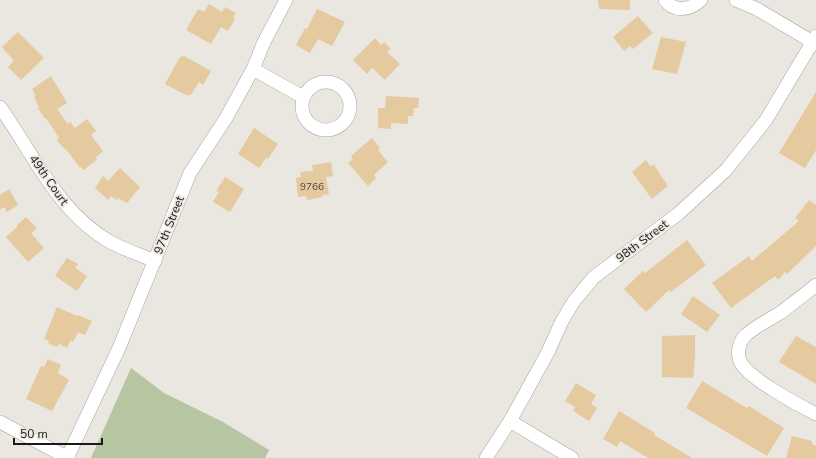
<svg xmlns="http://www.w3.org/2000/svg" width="816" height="458" font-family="'Nunito Sans',sans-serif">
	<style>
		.green { fill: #b6c6a3 }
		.building { fill: #e5caa0 }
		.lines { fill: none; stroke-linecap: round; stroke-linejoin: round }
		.minor-casing { stroke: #a9a59f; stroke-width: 14 }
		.minor { stroke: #fff; stroke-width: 13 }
		.labels { text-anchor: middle; stroke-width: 3.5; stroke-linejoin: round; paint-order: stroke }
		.number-label { font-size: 10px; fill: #4e4539 }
		.street-label { font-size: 12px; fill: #1b1917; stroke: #eae6e0 }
	</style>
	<rect width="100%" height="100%" fill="#eae6e0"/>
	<path class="green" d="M131 368 164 393 223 422 269 450 265 458H91Z"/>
	<g class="building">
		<path d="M598 0H630V10L599 9Z"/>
		<path d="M209 4 222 12 225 7 236 13 233 18 235 19 228 31 221 27 211 44 186 30 198 9 204 12Z"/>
		<path d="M317 9 345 22 332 46 318 39 310 53 296 45 305 28 307 29Z"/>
		<path d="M638 16 653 33 633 49 630 46 624 51 613 37Z"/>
		<path d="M18 32 44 58 21 80 8 67 14 61 2 47Z"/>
		<path d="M661 37 686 42 677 74 652 69Z"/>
		<path d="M375 38 381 45 384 42 391 49 387 52 400 64 385 80 372 68 367 74 353 60Z"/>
		<path d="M184 56 211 71 203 85 199 82 191 95 189 94 188 96 165 84 180 57Z"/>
		<path d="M51 76 67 103 57 109 68 124 70 122 75 128 87 119 96 131 91 135 103 151 96 157 97 159 94 162 84 170 81 167 80 168 66 149 65 150 57 140 59 138 46 118 45 119 38 108 39 107 34 97 36 96 32 89Z"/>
		<path d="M816 92V150L805 168 779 153Z"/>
		<path d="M386 96 419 98 418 108H414L413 116H408V124L391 123V129L378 128V108H385Z"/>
		<path d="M254 128 278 144 268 159 266 158 259 168 238 154Z"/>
		<path d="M372 138 380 148 378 150 388 162 374 175 376 178 368 186 348 163 353 159 351 156Z"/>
		<path d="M646 160 650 166 654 165 668 186 652 199 632 172Z"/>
		<path d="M331 162 333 176 326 177 329 194 322 195V197L307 200 306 196 298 197 296 178 301 177 300 172 313 171 312 165Z"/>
		<path d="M120 168 140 187 127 203 118 198 116 200 111 196 108 200 95 188 103 176 108 181Z"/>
		<path d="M225 177 244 189 230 212 213 202 219 192 216 191Z"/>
		<path d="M9 189 18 205 7 212 4 207 0 210V195Z"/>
		<path d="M809 200 816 205V246L787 274 785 272 778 280 775 276 731 308 712 283 749 256 752 261 799 221 795 218Z"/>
		<path d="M26 217 37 228 31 233 44 248 28 262 6 237 18 226 17 225Z"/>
		<path d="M687 240 706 265 671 292 669 290 646 312 624 289 643 271 645 273Z"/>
		<path d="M67 258 78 264 75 268 87 276 77 291 55 276Z"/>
		<path d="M693 296 720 315 707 332 681 314Z"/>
		<path d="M57 307 77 316 78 315 92 321 85 335 78 332 73 342 71 340 67 348 59 344 57 347 48 343 49 341 44 339Z"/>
		<path d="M695 335V357L693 378 662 377V336Z"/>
		<path d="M796 336 816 347V384L779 362Z"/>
		<path d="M48 359 61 365 58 373 69 380 52 411 26 399 41 366 44 367Z"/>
		<path d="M702 381 747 408 749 406 784 428 767 456 686 408Z"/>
		<path d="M576 383 596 395 591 404 597 408 589 421 573 411 575 407 565 401Z"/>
		<path d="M619 411 655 433 654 435 692 458H648L620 441 617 447 603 439Z"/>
		<path d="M792 436 812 441V444L816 446V458H786Z"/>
	</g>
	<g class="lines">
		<g class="minor-casing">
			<g id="minor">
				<path d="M665 0C675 13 690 10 701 0"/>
				<path d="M736 0 757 9 816 44"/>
				<path d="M253 69 303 97"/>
				<circle cx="326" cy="106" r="24"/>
				<path d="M0 107C34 155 58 213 112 243 125 250 141 255 155 261"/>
				<path d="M816 285C804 295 792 304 780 313 769 320 756 326 746 335 739 341 736 354 741 363 750 379 798 405 816 414"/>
				<path d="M510 421 572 458"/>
				<path d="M0 422 68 458"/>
				<path d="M67 458 119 348 190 173 226 118 253 69 264 42 286 0"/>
				<path d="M486 458 510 421 548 352 562 321 574 301 594 277 678 214 726 170 766 120 816 36"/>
			</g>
		</g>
		<use href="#minor" class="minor"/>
	</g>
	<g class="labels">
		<g class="number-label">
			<text x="312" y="190">9766</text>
		</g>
		<g class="street-label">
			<text transform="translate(49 180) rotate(55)" y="4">49th Court</text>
			<text transform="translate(169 225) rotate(-68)" y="4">97th Street</text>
			<text transform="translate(642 241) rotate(-37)" y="4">98th Street</text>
		</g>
	</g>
	<path d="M14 438v6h88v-6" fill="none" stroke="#1b1917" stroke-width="2"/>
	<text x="20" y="438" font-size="12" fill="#1b1917" stroke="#eae6e0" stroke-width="3" paint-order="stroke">50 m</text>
</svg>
